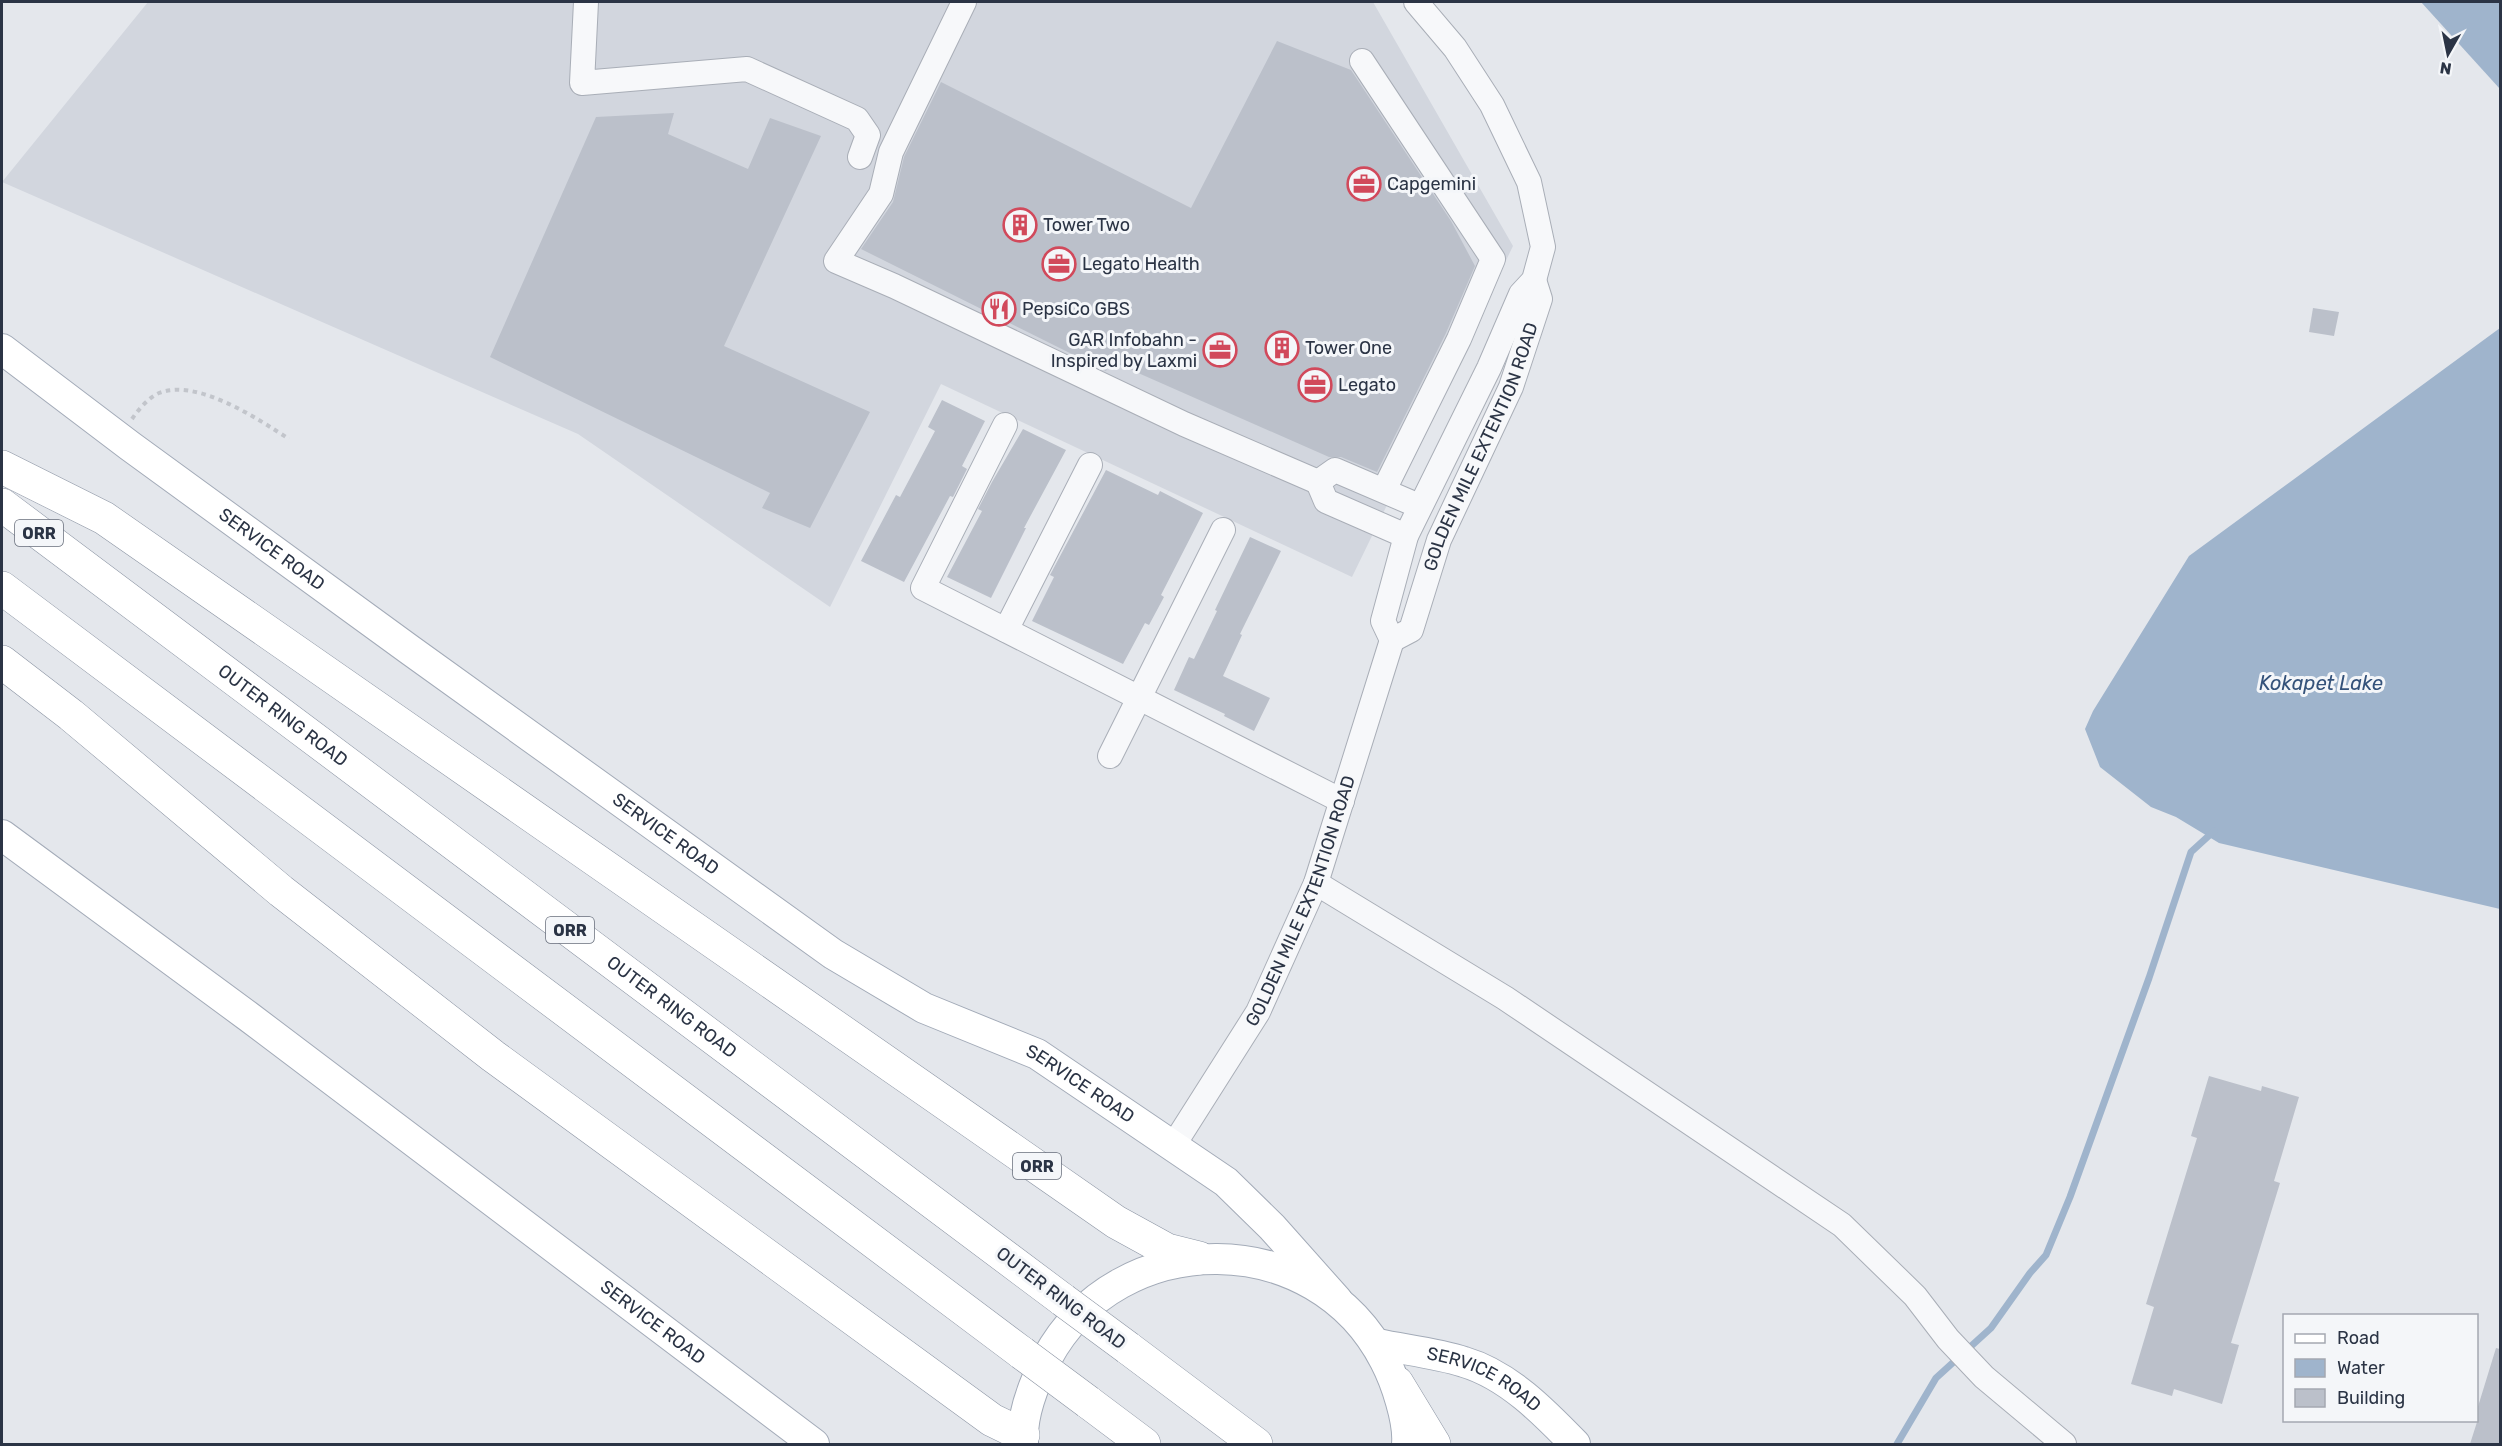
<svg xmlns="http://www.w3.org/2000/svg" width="2502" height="1446" font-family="Rubik,sans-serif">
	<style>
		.built { fill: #d2d6de }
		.water { fill: #9fb4cc }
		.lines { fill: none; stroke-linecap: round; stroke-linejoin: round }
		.stream { stroke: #9fb4cc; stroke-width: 7 }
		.building { fill: #bbc0ca }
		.minor-casing { stroke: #a9aeb7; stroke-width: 26 }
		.major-casing { stroke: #a3abb8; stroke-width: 32 }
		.highway-casing { stroke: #8b94a3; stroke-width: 34 }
		.path { stroke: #c2c5cb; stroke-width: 4; stroke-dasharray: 4.5 4.5; stroke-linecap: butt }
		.minor { stroke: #f7f8fa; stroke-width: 24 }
		.major { stroke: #fff; stroke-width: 30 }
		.highway { stroke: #fff; stroke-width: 33 }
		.highway-bridge-casing { stroke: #8b94a3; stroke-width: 34; stroke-linecap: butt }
		.highway-bridge { stroke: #fff; stroke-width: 33 }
		.labels { text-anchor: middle; stroke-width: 6; stroke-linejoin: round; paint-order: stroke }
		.shield { fill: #f4f6f9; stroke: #676e7b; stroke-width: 1.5 }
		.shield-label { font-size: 16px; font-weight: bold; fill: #2b3445 }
		.poi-label { font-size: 18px; fill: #2b3445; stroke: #f4f6f9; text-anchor: start }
		.street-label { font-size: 18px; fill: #2b3445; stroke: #f4f6f9 }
		.water-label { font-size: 20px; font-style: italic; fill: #34527a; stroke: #f4f6f9 }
	</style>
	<rect width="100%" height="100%" fill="#e4e7ec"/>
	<path class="built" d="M148 2H1373L1513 246 1352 577 941 384 830 607 578 434 2 182Z"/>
	<g class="water">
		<path d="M2421 2H2500V89Z"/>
		<path d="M2500 328V909L2219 843 2176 817 2151 807 2100 767 2085 729 2093 711 2189 556Z"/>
	</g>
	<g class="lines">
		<path class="stream" d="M1897 1444 1936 1378 1991 1328 2030 1273 2046 1255 2070 1197 2149 978 2191 852 2214 831"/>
	</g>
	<g class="building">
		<path d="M1277 41 1351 70 1451 221 1475 266 1446 333 1377 472 1341 457H1329L1111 361 1106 371 861 249 893 202 904 157 941 82 1191 208Z"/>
		<path d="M674 113 668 134 748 169 770 118 821 136 724 346 870 412 810 528 762 508 770 493 490 357 596 117Z"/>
		<path d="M2313 308 2339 312 2334 336 2309 332Z"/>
		<path d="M942 400 985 421 962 466 967 469 953 497 950 496 904 582 861 561 896 495 900 497 935 431 928 427Z"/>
		<path d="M1023 429 1066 450 1024 528H1026L991 598 947 577 982 511 978 509 992 482Z"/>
		<path d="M1106 470 1158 495 1160 491 1203 513 1161 595 1164 597 1149 625 1145 623 1123 664 1032 621 1054 577 1050 575Z"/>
		<path d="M1250 537 1281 551 1240 634 1242 635 1223 676 1270 698 1254 731 1224 716 1225 714 1174 690 1189 657 1194 659 1217 611 1215 610Z"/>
		<path d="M2209 1076 2261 1091 2262 1086 2299 1097 2274 1181 2280 1183 2231 1343 2239 1345 2222 1404 2174 1389 2172 1396 2131 1384 2154 1307 2146 1304 2197 1138 2191 1136Z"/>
		<path d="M2496 1348 2500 1349V1444H2470L2477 1422 2474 1421 2476 1420V1413Z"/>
	</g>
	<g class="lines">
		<g class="minor-casing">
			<g id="minor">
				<path d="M586 2 582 83 747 69 857 119 868 135 860 157"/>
				<path d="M964 2 891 152 881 194 836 261 894 286 1184 424 1318 482"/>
				<path d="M1362 61 1493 259 1459 339 1384 490"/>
				<path d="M1005 425 923 588 1342 801"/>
				<path d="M1406 536 1326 501 1318 482 1335 470 1419 506"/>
				<path d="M1006 630 1090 465"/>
				<path id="s1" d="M1392 640 1411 630 1439 540 1511 387 1540 299 1534 280"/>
				<path d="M1110 756 1223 530"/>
				<path d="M1316 883 1505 998 1842 1225 1915 1296 1948 1339 1984 1377 2064 1444"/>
				<path id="s2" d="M1173 1146 1258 1012 1316 883 1392 640 1383 621 1406 536 1489 368 1521 294 1534 280 1543 247 1529 182 1492 105 1455 48 1416 2"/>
			</g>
		</g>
		<g class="major-casing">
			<g id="major">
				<path id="s3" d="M2 349 130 446 410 650 833 954 924 1008 1037 1054 1226 1182 1272 1227 1337 1300"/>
				<path id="s4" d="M2 835 249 1017 814 1444"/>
				<path id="s5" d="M1377 1344C1405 1350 1436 1353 1464 1362 1508 1375 1544 1412 1575 1444"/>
				<path d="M1023 1444C1021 1415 1034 1383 1047 1358 1119 1225 1316 1226 1385 1361 1396 1382 1409 1421 1407 1444"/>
			</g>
		</g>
		<g class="highway-casing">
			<g id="highway">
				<path d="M2 467 104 518 1116 1222 1167 1250 1199 1258"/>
				<path id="s6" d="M2 505 1063 1300"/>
				<path d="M2 588 1022 1353"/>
				<path d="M2 662 71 715 281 891 493 1056 992 1420 1023 1435"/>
				<path d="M1128 1348 1256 1444"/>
				<path d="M1397 1383 1434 1444"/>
				<path d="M1088 1402 1144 1444"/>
			</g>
		</g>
		<path class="path" d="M132 419C139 409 148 398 159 393 197 378 258 419 289 439"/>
		<use href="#minor" class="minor"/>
		<use href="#major" class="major"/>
		<use href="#highway" class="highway"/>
		<g class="highway-bridge-casing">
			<g id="highway-bridge">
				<path d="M1063 1300 1128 1348"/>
				<path d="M1022 1353 1088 1402"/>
			</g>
		</g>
		<use href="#highway-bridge" class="highway-bridge"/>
	</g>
	<defs>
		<g id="office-ring" transform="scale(1.725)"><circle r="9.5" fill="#f4f6f9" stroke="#d1495b" stroke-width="1.5"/><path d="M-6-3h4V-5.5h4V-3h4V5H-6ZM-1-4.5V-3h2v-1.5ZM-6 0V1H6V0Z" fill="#d1495b"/></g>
		<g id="building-ring" transform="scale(1.725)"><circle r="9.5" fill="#f4f6f9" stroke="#d1495b" stroke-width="1.5"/><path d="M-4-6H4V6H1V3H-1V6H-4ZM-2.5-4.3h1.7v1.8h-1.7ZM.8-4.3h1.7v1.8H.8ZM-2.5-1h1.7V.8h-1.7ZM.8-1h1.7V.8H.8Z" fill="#d1495b"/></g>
		<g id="restaurant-ring" transform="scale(1.725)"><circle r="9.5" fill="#f4f6f9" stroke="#d1495b" stroke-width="1.5"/><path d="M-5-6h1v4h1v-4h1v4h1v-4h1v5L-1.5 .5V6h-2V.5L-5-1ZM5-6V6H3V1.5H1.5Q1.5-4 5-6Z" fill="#d1495b"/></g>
	</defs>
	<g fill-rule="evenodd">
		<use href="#office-ring" x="1364" y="184"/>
		<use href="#building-ring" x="1020" y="225"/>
		<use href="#office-ring" x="1059" y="264"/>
		<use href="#restaurant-ring" x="999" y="309"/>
		<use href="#building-ring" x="1282" y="348"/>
		<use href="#office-ring" x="1220" y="350"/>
		<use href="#office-ring" x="1315" y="385"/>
	</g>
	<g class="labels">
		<g class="shield">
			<rect x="15" y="520" width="48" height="26" rx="4.5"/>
			<rect x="546" y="917" width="48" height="26" rx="4.5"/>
			<rect x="1013" y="1153" width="48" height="26" rx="4.5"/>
		</g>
		<g class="shield-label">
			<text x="39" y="539">ORR</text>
			<text x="570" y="936">ORR</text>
			<text x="1037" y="1172">ORR</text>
		</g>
		<g class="poi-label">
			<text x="1387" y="190">Capgemini</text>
			<text x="1043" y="231">Tower Two</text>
			<text x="1082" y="270">Legato Health</text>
			<text x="1022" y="315">PepsiCo GBS</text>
			<text x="1197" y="346" text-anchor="end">GAR Infobahn -<tspan x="1197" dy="21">Inspired by Laxmi</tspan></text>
			<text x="1305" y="354">Tower One</text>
			<text x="1338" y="391">Legato</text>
		</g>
		<g class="street-label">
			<text dy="6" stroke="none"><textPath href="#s1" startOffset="218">GOLDEN MILE EXTENTION ROAD</textPath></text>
			<text dy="6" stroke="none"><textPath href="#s3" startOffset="336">SERVICE ROAD</textPath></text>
			<text dy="6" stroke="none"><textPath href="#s6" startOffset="351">OUTER RING ROAD</textPath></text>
			<text dy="6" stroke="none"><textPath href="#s3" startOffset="822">SERVICE ROAD</textPath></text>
			<text dy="6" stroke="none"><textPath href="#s2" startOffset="278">GOLDEN MILE EXTENTION ROAD</textPath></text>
			<text dy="6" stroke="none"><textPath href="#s6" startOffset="837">OUTER RING ROAD</textPath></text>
			<text dy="6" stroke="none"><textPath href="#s3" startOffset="1308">SERVICE ROAD</textPath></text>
			<text transform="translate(1061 1298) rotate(37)" y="6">OUTER RING ROAD</text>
			<text dy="6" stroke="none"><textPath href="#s4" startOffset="813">SERVICE ROAD</textPath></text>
			<text dy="6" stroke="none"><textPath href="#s5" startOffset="114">SERVICE ROAD</textPath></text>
		</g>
		<g class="water-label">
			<text x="2321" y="690">Kokapet Lake</text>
		</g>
	</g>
	<rect width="2502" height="1446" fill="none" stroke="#2b3445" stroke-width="6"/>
	<rect x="2283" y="1314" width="195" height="108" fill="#f4f6f9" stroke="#a4a8b1" stroke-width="1.5"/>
	<rect x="2295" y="1334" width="30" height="9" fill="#ffffff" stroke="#a4a8b1" stroke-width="1.5"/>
	<text x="2337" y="1344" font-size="18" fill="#2b3445">Road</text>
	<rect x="2295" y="1359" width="30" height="18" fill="#9fb4cc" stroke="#a4a8b1" stroke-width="1.5"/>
	<text x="2337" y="1374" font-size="18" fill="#2b3445">Water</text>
	<rect x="2295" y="1389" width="30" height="18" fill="#bbc0ca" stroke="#a4a8b1" stroke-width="1.5"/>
	<text x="2337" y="1404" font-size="18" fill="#2b3445">Building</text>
	<g transform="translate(2448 54) rotate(189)" stroke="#f4f6f9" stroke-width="4.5" paint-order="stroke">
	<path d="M0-4.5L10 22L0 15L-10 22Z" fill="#2b3445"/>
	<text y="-9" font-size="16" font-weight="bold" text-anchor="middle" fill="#2b3445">N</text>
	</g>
</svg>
